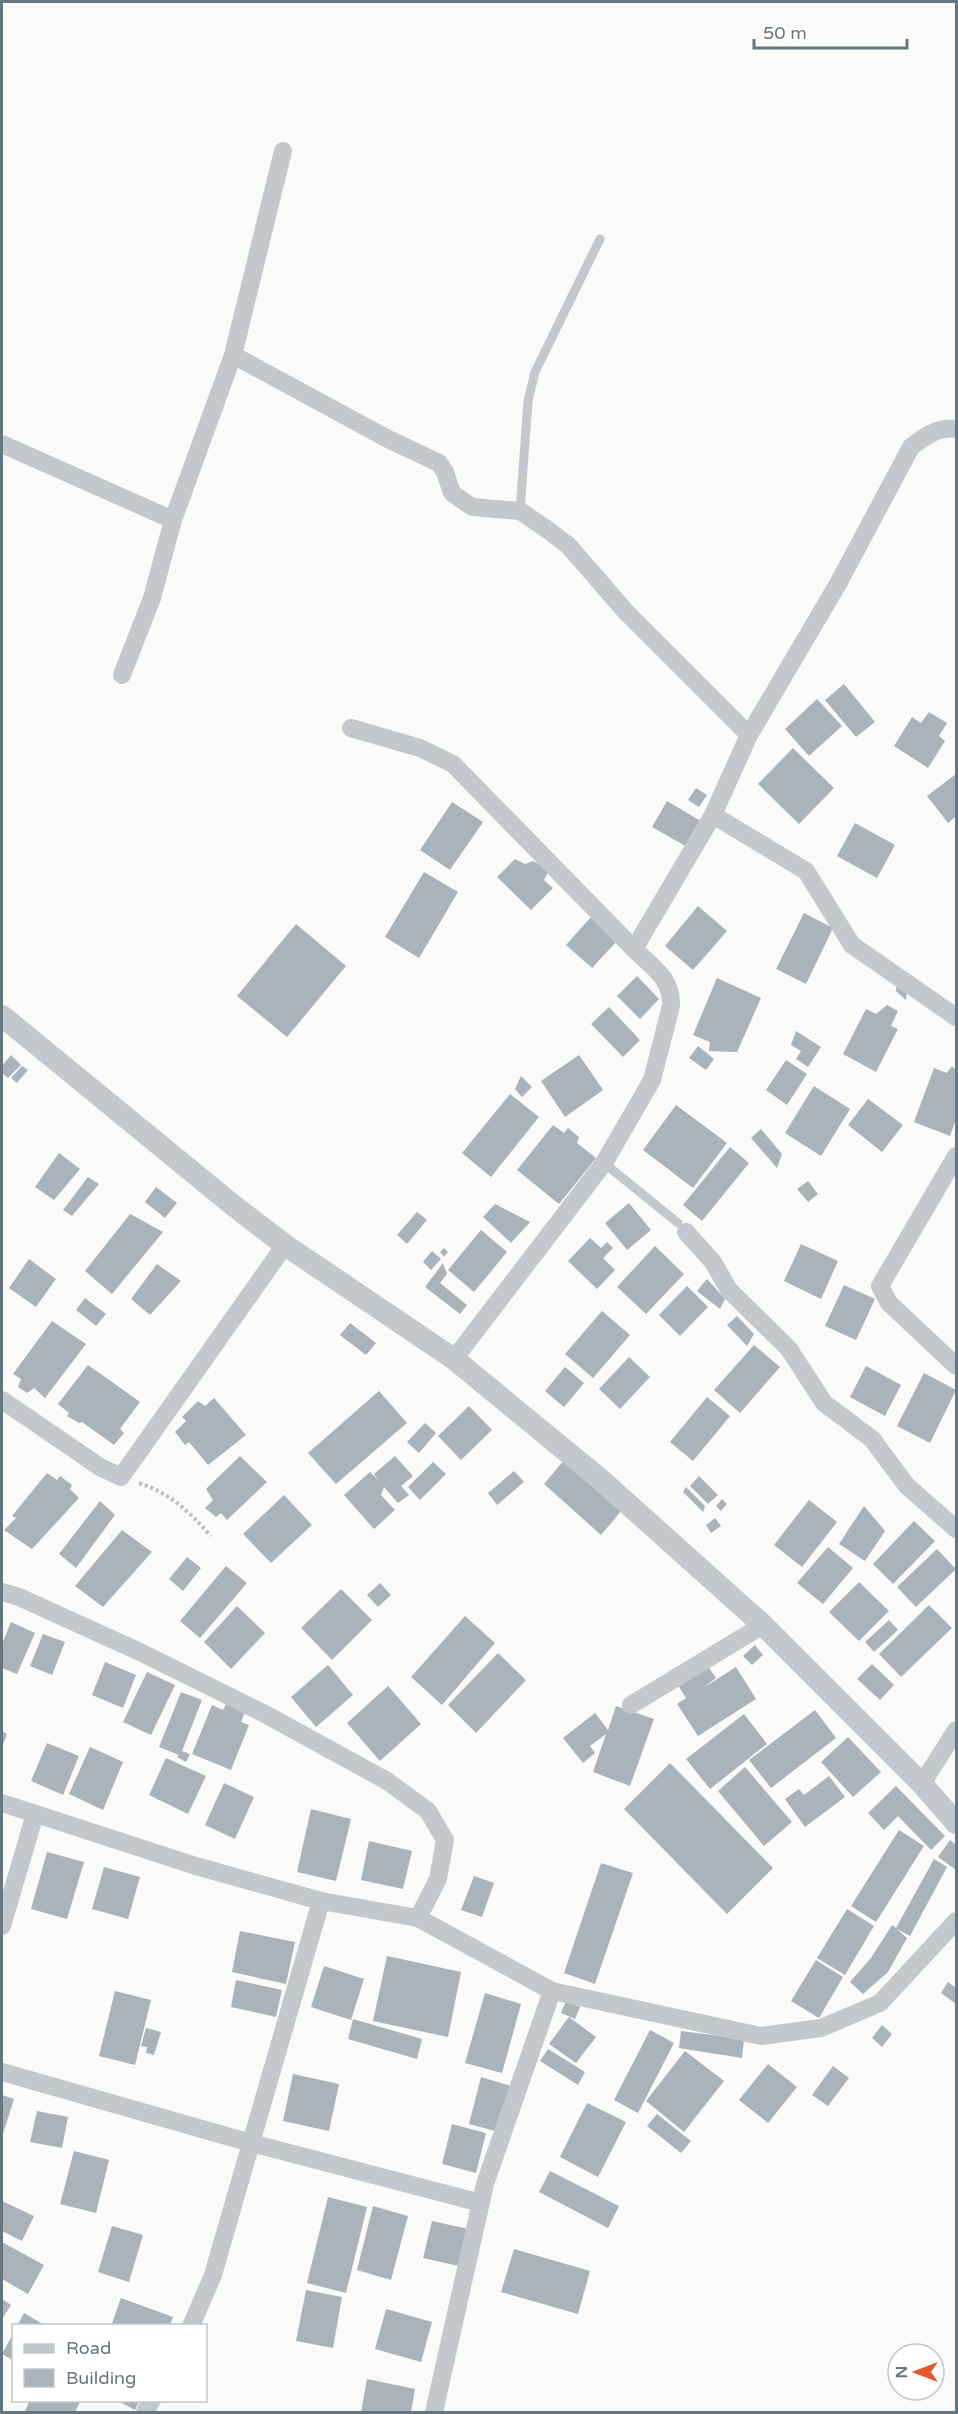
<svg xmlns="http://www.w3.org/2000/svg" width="958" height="2414" font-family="'Varela Round',sans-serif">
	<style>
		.building { fill: #aab3b9 }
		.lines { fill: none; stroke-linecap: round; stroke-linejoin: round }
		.path { stroke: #bbbfc2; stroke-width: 4; stroke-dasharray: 3 3; stroke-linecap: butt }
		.service { stroke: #c3c8cc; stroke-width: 9 }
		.minor { stroke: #c3c8cc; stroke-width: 18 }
		.tertiary { stroke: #c3c8cc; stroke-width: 22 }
	</style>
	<rect width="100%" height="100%" fill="#fafaf8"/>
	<g class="building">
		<path d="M844 684 875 722 856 737 825 700Z"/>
		<path d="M817 699 842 726 809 756 785 729Z"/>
		<path d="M929 712 947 723 939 736 945 741 928 768 894 746 912 717 921 723Z"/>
		<path d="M793 748 834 788 799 824 758 784Z"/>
		<path d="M956 774V816L948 823 927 796Z"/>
		<path d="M696 788 707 795 699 807 688 800Z"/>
		<path d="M667 801 704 823 689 848 652 827Z"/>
		<path d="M452 802 483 822 450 870 420 850Z"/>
		<path d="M855 823 895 845 877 878 837 856Z"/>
		<path d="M515 859 525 864 533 861 549 870 544 880 553 888 531 910 497 877Z"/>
		<path d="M424 872 458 892 419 958 385 937Z"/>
		<path d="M698 906 727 931 693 970 665 946Z"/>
		<path d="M804 913 833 928 806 984 776 969Z"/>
		<path d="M591 917 617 941 592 968 566 945Z"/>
		<path d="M296 924 346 966 287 1037 237 996Z"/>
		<path d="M637 976 659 999 640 1019 617 996Z"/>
		<path d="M717 978 761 998 737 1052 709 1051 710 1042 693 1035Z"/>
		<path d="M897 982 907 990 906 1000 896 991Z"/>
		<path d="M887 1005 898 1011 891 1026 898 1029 876 1072 843 1054 866 1009 876 1014Z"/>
		<path d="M609 1007 640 1040 623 1057 591 1024Z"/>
		<path d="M796 1031 821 1047 808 1067 796 1059 801 1051 791 1045Z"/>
		<path d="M698 1046 714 1059 706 1070 689 1058Z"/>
		<path d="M11 1055 21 1065 8 1078 2 1073V1066Z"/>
		<path d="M579 1055 603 1090 565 1117 541 1081Z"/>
		<path d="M786 1060 807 1074 787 1105 766 1090Z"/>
		<path d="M22 1066 28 1070 17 1083 11 1078Z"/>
		<path d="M952 1066 956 1070V1119L950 1136 914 1122 934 1068 947 1073Z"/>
		<path d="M521 1076 532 1087 522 1097 515 1089Z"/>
		<path d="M814 1086 850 1109 821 1156 785 1133Z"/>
		<path d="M510 1094 539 1117 491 1177 462 1153Z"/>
		<path d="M868 1099 903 1125 882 1152 848 1125Z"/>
		<path d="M676 1105 727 1143 693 1188 643 1150Z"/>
		<path d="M553 1125 564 1133 568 1128 579 1137 577 1143 596 1158 559 1204 517 1170Z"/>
		<path d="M761 1129 782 1154 777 1168 751 1138Z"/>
		<path d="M730 1147 749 1163 702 1221 683 1205Z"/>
		<path d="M59 1153 80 1169 54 1200 35 1187Z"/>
		<path d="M88 1177 99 1184 72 1216 63 1210Z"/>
		<path d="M808 1181 818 1194 808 1202 797 1189Z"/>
		<path d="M156 1187 177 1203 165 1218 145 1202Z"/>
		<path d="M629 1203 651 1230 627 1250 605 1223Z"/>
		<path d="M495 1204 530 1222 511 1243 483 1217Z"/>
		<path d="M417 1212 427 1220 407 1244 397 1235Z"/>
		<path d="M130 1214 163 1232 112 1294 85 1271Z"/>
		<path d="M481 1230 507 1252 474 1292 448 1270Z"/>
		<path d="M590 1238 601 1248 607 1242 613 1248 603 1258 615 1270 597 1289 568 1261Z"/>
		<path d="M801 1244 838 1261 821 1299 784 1281Z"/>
		<path d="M655 1246 684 1274 646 1314 617 1287Z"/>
		<path d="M444 1248 448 1252 444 1257 440 1252Z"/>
		<path d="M432 1251 441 1259 431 1270 423 1262Z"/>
		<path d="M29 1259 56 1279 36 1307 9 1288Z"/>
		<path d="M443 1263 447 1274 440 1283 467 1305 460 1314 425 1287Z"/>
		<path d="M157 1264 181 1281 150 1315 131 1299Z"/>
		<path d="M707 1279 725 1299 720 1309 697 1291Z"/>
		<path d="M844 1285 875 1299 856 1340 825 1326Z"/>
		<path d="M687 1286 708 1307 680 1336 659 1315Z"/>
		<path d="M85 1298 106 1314 96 1326 76 1310Z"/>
		<path d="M602 1311 630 1335 593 1378 565 1354Z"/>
		<path d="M737 1316 754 1334 747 1346 727 1325Z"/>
		<path d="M52 1321 86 1344 45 1398 34 1388 27 1393 18 1387 21 1379 13 1374Z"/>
		<path d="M350 1323 376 1343 366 1355 340 1335Z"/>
		<path d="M754 1345 780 1367 740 1413 714 1390Z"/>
		<path d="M629 1357 650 1377 620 1409 599 1389Z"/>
		<path d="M88 1365 140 1402 120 1429 124 1433 114 1445 82 1422 79 1423 67 1416 69 1413 58 1404Z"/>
		<path d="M866 1366 901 1385 885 1416 850 1397Z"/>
		<path d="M565 1367 584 1383 564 1407 545 1391Z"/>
		<path d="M924 1373 956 1390 930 1443 897 1426Z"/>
		<path d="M379 1391 407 1423 336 1484 308 1453Z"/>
		<path d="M707 1397 730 1416 693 1461 670 1442Z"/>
		<path d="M214 1398 246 1435 208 1465 189 1442 185 1445 175 1432 186 1421 182 1417 198 1401 205 1406Z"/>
		<path d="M469 1406 492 1430 461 1460 438 1436Z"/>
		<path d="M425 1423 436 1433 419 1453 407 1442Z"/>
		<path d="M240 1456 267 1482 227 1520 221 1513 216 1517 205 1508 213 1500 206 1489Z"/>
		<path d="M395 1456 413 1476 401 1486 409 1495 398 1503 384 1487 381 1495 395 1510 374 1529 344 1495 370 1472 378 1480 374 1474Z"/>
		<path d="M565 1459 623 1509 601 1535 544 1484Z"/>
		<path d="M433 1462 446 1474 420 1500 408 1487Z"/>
		<path d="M514 1471 524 1482 497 1505 488 1493Z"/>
		<path d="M47 1473 57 1480 60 1476 72 1485 70 1489 79 1498 32 1549 4 1530 16 1518 12 1516Z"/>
		<path d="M699 1476 718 1495 708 1504 690 1486Z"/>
		<path d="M686 1487 705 1506 703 1512 683 1492Z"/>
		<path d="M284 1495 312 1525 271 1563 243 1534Z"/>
		<path d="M722 1499 727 1504 721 1511 716 1506Z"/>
		<path d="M809 1500 837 1522 802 1567 774 1545Z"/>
		<path d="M100 1501 115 1515 76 1568 59 1554Z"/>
		<path d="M864 1506 885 1531 865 1561 839 1544Z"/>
		<path d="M715 1518 721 1526 711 1533 706 1525Z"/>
		<path d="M914 1521 935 1541 893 1584 873 1564Z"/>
		<path d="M122 1530 152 1552 103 1607 75 1586Z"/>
		<path d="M828 1547 853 1568 823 1604 797 1583Z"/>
		<path d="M937 1549 956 1569 916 1607 897 1587Z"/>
		<path d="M187 1557 201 1568 183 1591 169 1579Z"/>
		<path d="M226 1566 247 1583 200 1638 180 1621Z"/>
		<path d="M859 1582 889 1611 859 1641 829 1612Z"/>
		<path d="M380 1583 391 1595 378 1607 367 1595Z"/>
		<path d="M341 1589 372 1620 332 1660 301 1628Z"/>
		<path d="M929 1605 952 1628 901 1677 879 1654Z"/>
		<path d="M237 1606 265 1633 231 1669 204 1642Z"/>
		<path d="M465 1616 495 1643 442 1705 411 1677Z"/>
		<path d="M889 1620 898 1630 874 1652 865 1642Z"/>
		<path d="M11 1622 35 1633 17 1674 2 1668V1644Z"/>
		<path d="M43 1634 65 1642 52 1675 30 1666Z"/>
		<path d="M755 1645 763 1655 752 1665 743 1656Z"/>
		<path d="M498 1653 526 1680 476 1733 448 1705Z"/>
		<path d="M105 1662 136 1675 123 1708 92 1695Z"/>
		<path d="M872 1664 894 1685 880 1700 857 1679Z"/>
		<path d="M328 1665 353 1695 316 1727 291 1697Z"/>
		<path d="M707 1665 716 1678 703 1688 736 1667 756 1699 698 1736 677 1704 686 1698 678 1685Z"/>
		<path d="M147 1672 175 1685 151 1735 123 1722Z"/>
		<path d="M388 1686 421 1724 380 1761 347 1723Z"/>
		<path d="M181 1692 202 1700 182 1751 190 1754 186 1762 177 1757 179 1755 159 1747Z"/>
		<path d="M226 1704 245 1712 241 1722 249 1725 231 1770 192 1754 212 1705 223 1710Z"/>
		<path d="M616 1706 654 1719 630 1786 593 1772 606 1734 590 1746 595 1753 583 1763 563 1738 595 1713 608 1730Z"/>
		<path d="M815 1710 836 1738 771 1788 749 1760Z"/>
		<path d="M744 1714 767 1744 710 1789 686 1759Z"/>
		<path d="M2 1731 7 1734 2 1747Z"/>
		<path d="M848 1737 881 1772 853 1797 821 1762Z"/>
		<path d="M47 1743 79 1756 63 1795 31 1781Z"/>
		<path d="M90 1747 123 1762 103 1810 69 1794Z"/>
		<path d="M166 1758 206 1776 188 1814 149 1795Z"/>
		<path d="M670 1763 773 1868 727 1914 624 1809Z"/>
		<path d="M745 1767 792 1822 764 1846 718 1791Z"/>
		<path d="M829 1776 845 1797 805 1827 785 1799 799 1789 804 1795Z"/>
		<path d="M224 1783 254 1797 235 1839 205 1825Z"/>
		<path d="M896 1786 945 1836 931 1850 898 1816 884 1830 868 1813Z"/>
		<path d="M311 1809 351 1819 336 1881 297 1872Z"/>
		<path d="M899 1830 924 1846 876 1922 851 1906Z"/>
		<path d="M950 1840 956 1845V1870L938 1857Z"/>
		<path d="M369 1841 412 1851 403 1889 361 1880Z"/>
		<path d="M47 1852 84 1862 67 1919 31 1909Z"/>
		<path d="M934 1859 947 1867 910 1936 897 1929 907 1938 888 1972 863 1994 850 1982 871 1958 892 1925 896 1928Z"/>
		<path d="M601 1863 633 1873 595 1984 564 1973Z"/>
		<path d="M104 1867 140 1877 128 1919 92 1909Z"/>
		<path d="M474 1876 494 1883 482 1917 461 1910Z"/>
		<path d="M847 1909 874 1926 845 1975 817 1958Z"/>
		<path d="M240 1931 295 1942 286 1984 232 1972Z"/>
		<path d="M387 1956 461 1972 448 2037 373 2021Z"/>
		<path d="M816 1960 843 1977 819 2018 791 2001Z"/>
		<path d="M324 1966 364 1979 351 2020 311 2007Z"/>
		<path d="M236 1980 282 1990 276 2017 231 2007Z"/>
		<path d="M948 1982 956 1988V2004L941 1993Z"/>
		<path d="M115 1991 151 2000 135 2065 99 2056Z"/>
		<path d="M485 1993 521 2004 502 2073 465 2063Z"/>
		<path d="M566 2001 580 2007 575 2019 561 2013Z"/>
		<path d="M569 2017 596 2037 576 2063 549 2044Z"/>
		<path d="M353 2019 422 2039 417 2059 348 2039Z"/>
		<path d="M882 2025 892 2034 882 2047 872 2038Z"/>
		<path d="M146 2028 161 2032 154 2055 146 2053 147 2047 141 2046Z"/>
		<path d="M650 2030 674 2043 638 2113 614 2100Z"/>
		<path d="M681 2031 744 2039 742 2058 679 2048Z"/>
		<path d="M548 2049 585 2072 578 2085 540 2061Z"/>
		<path d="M685 2051 724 2081 684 2132 646 2101Z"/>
		<path d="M768 2064 797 2087 768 2123 739 2100Z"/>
		<path d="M833 2066 849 2078 828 2106 812 2095Z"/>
		<path d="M293 2074 339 2084 329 2131 283 2121Z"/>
		<path d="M481 2077 511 2086 499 2132 469 2124Z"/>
		<path d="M2 2095 14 2099 2 2137Z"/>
		<path d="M587 2103 626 2122 598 2177 560 2157Z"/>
		<path d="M37 2111 68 2117 62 2148 30 2142Z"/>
		<path d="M657 2114 691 2141 681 2153 647 2126Z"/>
		<path d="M452 2124 486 2133 476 2173 442 2164Z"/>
		<path d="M74 2151 109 2160 96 2213 60 2204Z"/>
		<path d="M550 2171 619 2206 608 2228 539 2192Z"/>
		<path d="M328 2197 367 2207 346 2293 307 2283Z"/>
		<path d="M2 2201 34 2216 22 2241 2 2231Z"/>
		<path d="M373 2206 408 2216 391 2280 357 2270Z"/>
		<path d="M432 2221 468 2229 459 2266 423 2258Z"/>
		<path d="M112 2226 143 2235 129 2282 98 2272Z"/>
		<path d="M2 2242 44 2265 28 2294 2 2279Z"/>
		<path d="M514 2249 590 2271 578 2314 501 2292Z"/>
		<path d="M306 2290 342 2297 333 2348 296 2341Z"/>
		<path d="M121 2298 173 2317 170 2326H111Z"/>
		<path d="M2 2299 11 2305 2 2319Z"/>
		<path d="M386 2309 432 2322 421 2362 375 2349Z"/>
		<path d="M24 2313 46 2326H17Z"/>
		<path d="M14 2332V2361L2 2354Z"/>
		<path d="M367 2379 415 2389 411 2412H361Z"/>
		<path d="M30 2400H81L75 2412H28L25 2411Z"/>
		<path d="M116 2400H140L135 2410Z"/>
	</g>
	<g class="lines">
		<path class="path" d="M139 1483C172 1494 188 1511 211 1536"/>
		<g class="service">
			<path d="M520 511 528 401 535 372 600 239"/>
			<path d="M604 1163 678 1223"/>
		</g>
		<g class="minor">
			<path d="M283 151 233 355 388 439 439 463 445 472 452 493 472 507 520 511 545 528 568 545 626 612 749 735 713 815 634 949C653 968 672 978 671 1006L652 1080 604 1163 454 1359"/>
			<path d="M2 444 173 520"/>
			<path d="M122 675 152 598 173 520 233 355"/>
			<path d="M351 728 420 748 453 764 634 949"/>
			<path d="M749 735 839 582 911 447C924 437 939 426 956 429"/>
			<path d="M713 815 806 871 852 945 956 1017"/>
			<path d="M956 1156 880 1286 889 1303 956 1366"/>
			<path d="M686 1232 713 1262 729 1290 789 1349 824 1403 872 1439 907 1486 956 1529"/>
			<path d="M2 1400 100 1467 121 1477 285 1245"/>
			<path d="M2 1592 19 1597 140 1652 265 1714 387 1781 428 1811 445 1840 438 1879 418 1918"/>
			<path d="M631 1705 763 1625"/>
			<path d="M922 1784 956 1730"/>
			<path d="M2 1803 196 1866 321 1901 418 1918 552 1991 761 2036 821 2028 880 2003 956 1921"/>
			<path d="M2 1926 35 1814"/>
			<path d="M2 2072 251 2143 321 1901"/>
			<path d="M191 2326 213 2275 251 2143 481 2203"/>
			<path d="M145 2412 152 2400"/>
			<path d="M434 2412 485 2184 552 1991"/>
		</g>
		<path class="tertiary" d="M2 1016 234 1206 285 1245 454 1359 600 1479 763 1625 922 1784 956 1823"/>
	</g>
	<rect width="958" height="2414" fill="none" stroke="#657683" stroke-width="6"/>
	<rect x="12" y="2324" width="195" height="78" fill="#ffffff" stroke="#c1c8cd" stroke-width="1.5"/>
	<rect x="24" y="2344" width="30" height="9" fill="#c3c8cc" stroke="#c1c8cd" stroke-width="1.5"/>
	<text x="66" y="2354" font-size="18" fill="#657683">Road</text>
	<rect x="24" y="2369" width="30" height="18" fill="#aab3b9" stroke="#c1c8cd" stroke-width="1.5"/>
	<text x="66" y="2384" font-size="18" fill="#657683">Building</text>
	<g transform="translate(916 2372) rotate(270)"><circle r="28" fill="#ffffff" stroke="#c1c8cd" stroke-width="1.5"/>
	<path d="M0-4.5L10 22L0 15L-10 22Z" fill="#e4572e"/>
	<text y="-9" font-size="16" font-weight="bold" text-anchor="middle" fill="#657683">N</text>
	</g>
	<path d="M754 39v9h153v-9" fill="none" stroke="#657683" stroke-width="3"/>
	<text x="763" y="39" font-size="18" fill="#657683" stroke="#ffffff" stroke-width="4.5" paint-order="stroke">50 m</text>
</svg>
